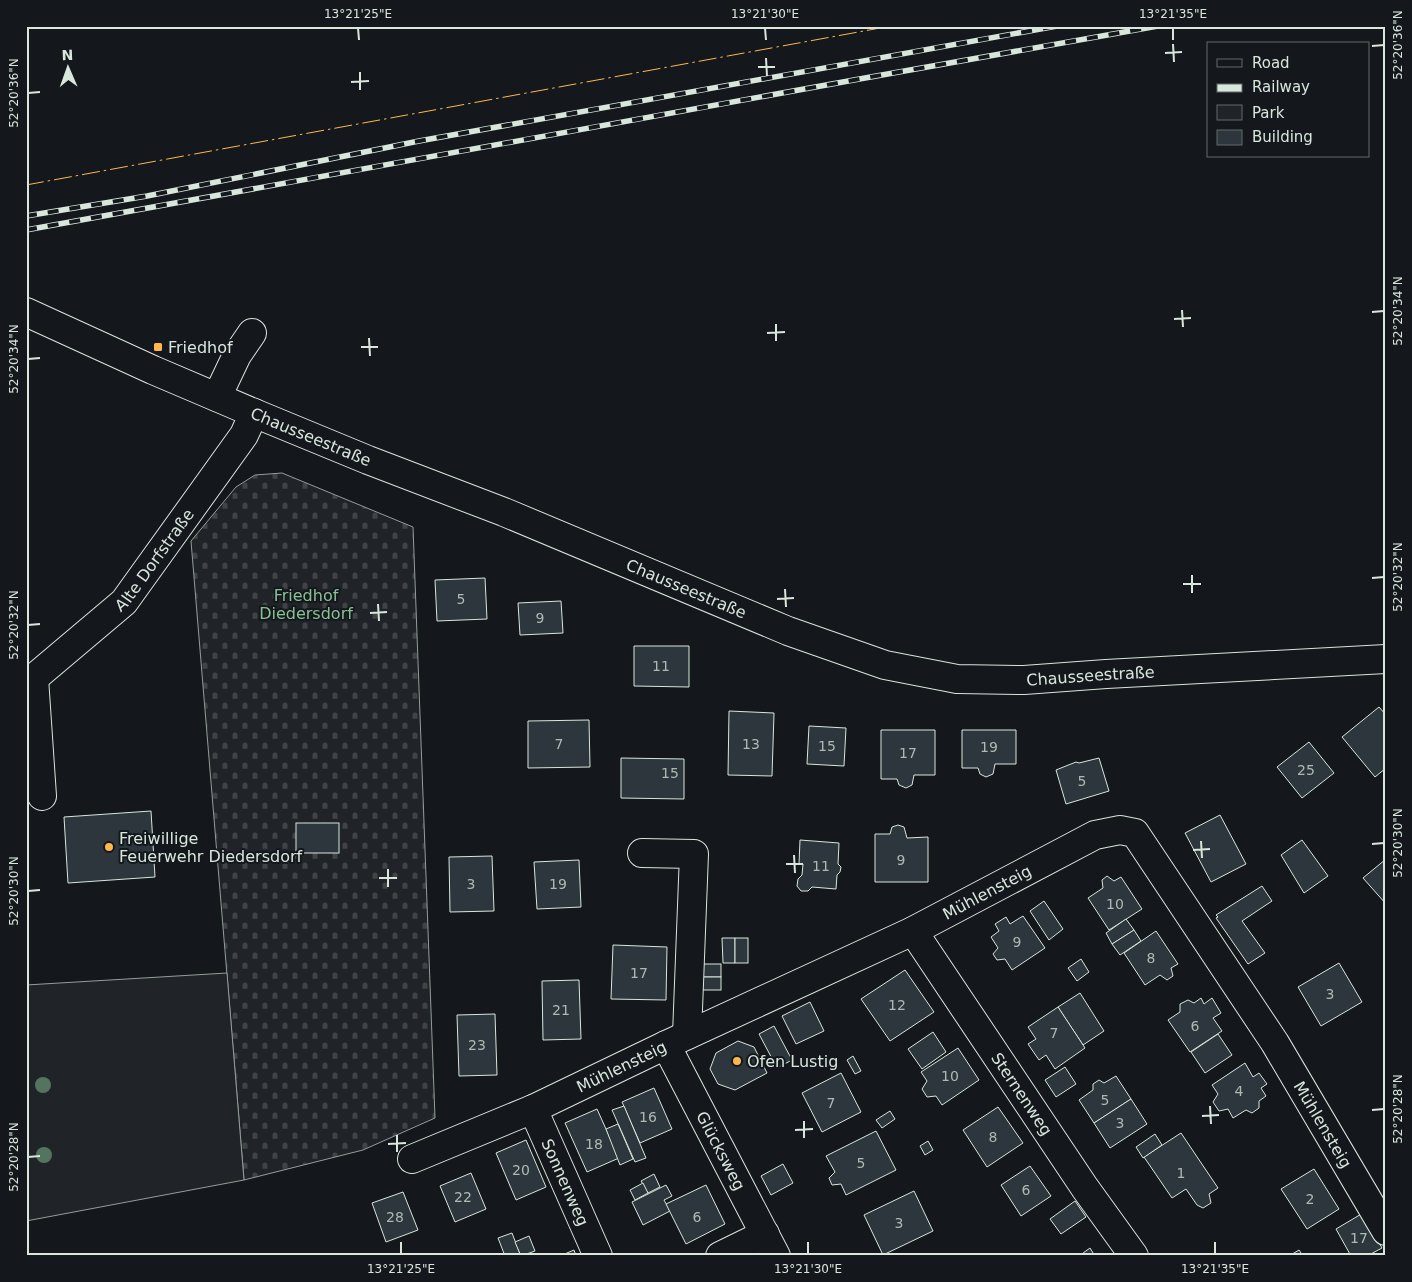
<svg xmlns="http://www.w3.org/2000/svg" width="1412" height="1282" font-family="'DejaVu Sans',sans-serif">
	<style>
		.cemetery { fill: url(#cemetery-stones); stroke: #939e99 }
		.green { fill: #202428; stroke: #939e99 }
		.building { fill: #2c363c; stroke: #d8e6dc }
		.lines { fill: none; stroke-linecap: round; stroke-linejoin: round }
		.minor-casing { stroke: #d8e6dc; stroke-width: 30 }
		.major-casing { stroke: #d8e6dc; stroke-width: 30 }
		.minor { stroke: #14181c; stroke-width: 28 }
		.major { stroke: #14181c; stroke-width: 28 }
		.rail-casing { stroke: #d8e6dc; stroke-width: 5.5 }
		.rail { stroke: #14181c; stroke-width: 4; stroke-dasharray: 11; stroke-linecap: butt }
		.power { stroke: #ffb74d; stroke-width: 1; stroke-dasharray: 18 4 2.5 4; stroke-linecap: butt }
		.tree { fill: #55745f }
		.ticks { fill: none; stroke: #d8e6dc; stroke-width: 2 }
		.poi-dot { fill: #ffb74d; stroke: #14181c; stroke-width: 2 }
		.labels { text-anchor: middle; stroke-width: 4; stroke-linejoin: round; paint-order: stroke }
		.number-label { font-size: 14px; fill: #adbab4 }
		.poi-label { font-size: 16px; fill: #d8e6dc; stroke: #14181c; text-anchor: start }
		.street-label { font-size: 16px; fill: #d8e6dc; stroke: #14181c }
		.park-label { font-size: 16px; fill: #8ac095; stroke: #14181c }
		.neatline { fill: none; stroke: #d8e6dc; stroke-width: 2 }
		.ticks-label { font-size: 12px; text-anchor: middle; fill: #d8e6dc }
	</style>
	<defs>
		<pattern id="cemetery-stones" width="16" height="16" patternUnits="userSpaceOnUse" patternTransform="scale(1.25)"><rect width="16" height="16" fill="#202428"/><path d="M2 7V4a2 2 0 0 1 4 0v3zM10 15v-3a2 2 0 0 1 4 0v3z" fill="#404447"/></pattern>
	</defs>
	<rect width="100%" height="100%" fill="#14181c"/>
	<path class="cemetery" d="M282 473 413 527 435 1118 363 1150 244 1180 191 541 236 487 255 475Z"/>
	<path class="green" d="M227 973 244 1180 26 1221V985Z"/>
	<g class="building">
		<path d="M485 578 487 619 437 621 435 580Z"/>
		<path d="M561 601 563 633 520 635 518 603Z"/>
		<path d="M634 646H689V687L634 686Z"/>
		<path d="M1379 707 1386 715V768L1375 777 1342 737Z"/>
		<path d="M729 711 774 713 772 776 728 775Z"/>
		<path d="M589 720 590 767 528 768V721Z"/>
		<path d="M809 726 846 728 844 766 807 764Z"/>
		<path d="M881 730H935V775H914L912 785 906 788 899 785 897 779H881Z"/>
		<path d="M962 730H1016V764H995L993 774 986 777 980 774 978 768H962Z"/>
		<path d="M1309 742 1334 773 1302 798 1277 767Z"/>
		<path d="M621 758 684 759V799L621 798Z"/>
		<path d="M1099 758 1109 791 1066 804 1056 770 1076 762 1079 763Z"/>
		<path d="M151 811 155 877 68 883 64 817Z"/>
		<path d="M1220 815 1246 864 1211 882 1185 833Z"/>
		<rect x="296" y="823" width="43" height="30"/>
		<path d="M898 825 904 827 907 838 928 837V882H875V834H890L892 827Z"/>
		<path d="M800 840 839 843 838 864 841 867 840 872 837 875 836 889 812 887 808 891H801L797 886 798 879 802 875 803 864H799Z"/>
		<path d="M1302 840 1328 876 1304 893 1281 855Z"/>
		<path d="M492 856 494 911 450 912 449 857Z"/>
		<path d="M1386 859V904L1363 878Z"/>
		<path d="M579 860 581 907 537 909 534 862Z"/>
		<path d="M1107 876 1114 881 1121 877 1142 909 1109 930 1088 898 1103 888 1102 880Z"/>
		<path d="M1262 886 1272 901 1242 921 1265 953 1248 964 1216 918 1218 917 1216 915Z"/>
		<path d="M1044 901 1063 929 1049 940 1030 911Z"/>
		<path d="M1023 916 1045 948 1012 970 1005 959 997 960 993 954 998 948 991 937 999 931 995 924 1006 917 1010 924Z"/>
		<path d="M1126 919 1134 930 1112 944 1106 933Z"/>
		<path d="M1134 930 1141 941 1120 955 1112 944Z"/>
		<path d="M1156 931 1178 964 1171 968 1173 976 1167 980 1160 975 1145 985 1124 953Z"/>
		<path d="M722 938H735V963H723Z"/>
		<rect x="735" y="938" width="13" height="25"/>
		<path d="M613 945 667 947 666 1000 611 999Z"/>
		<path d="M1081 959 1089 972 1077 981 1068 968Z"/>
		<path d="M1339 963 1362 1002 1321 1026 1298 987Z"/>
		<rect x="696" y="964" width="25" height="13"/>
		<path d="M905 970 934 1012 890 1041 861 999Z"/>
		<rect x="696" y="977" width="25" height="13"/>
		<path d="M579 980 581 1039 543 1040 542 981Z"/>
		<path d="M1080 993 1104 1031 1083 1045 1058 1007Z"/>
		<path d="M1201 998 1204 1004 1212 998 1221 1013 1213 1018 1222 1031 1190 1052 1168 1020 1180 1012V1004L1188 1000 1194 1003Z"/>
		<path d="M810 1002 824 1031 796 1044 782 1016Z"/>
		<path d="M1058 1007 1085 1048 1055 1069 1046 1055 1039 1060 1028 1044 1036 1039 1028 1027Z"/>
		<path d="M495 1014 497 1075 459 1076 457 1015Z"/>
		<path d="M774 1026 792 1060 777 1068 759 1034Z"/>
		<path d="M933 1032 946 1052 922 1069 908 1049Z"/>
		<path d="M1218 1034 1232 1055 1205 1073 1191 1052Z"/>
		<path d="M738 1041 754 1047 767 1073 735 1090 718 1084 710 1069 716 1053Z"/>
		<path d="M958 1048 979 1080 942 1105 936 1096 927 1097 922 1089 927 1081 921 1072Z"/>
		<path d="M853 1056 861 1071 855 1074 847 1060Z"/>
		<path d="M1245 1063 1253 1077 1259 1073 1267 1084 1261 1088 1266 1096 1259 1101V1108L1252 1113 1246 1110 1233 1118 1228 1109 1219 1111 1213 1102 1218 1094 1212 1085Z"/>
		<path d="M1065 1067 1076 1084 1056 1097 1045 1080Z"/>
		<path d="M841 1073 861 1112 822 1132 802 1093Z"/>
		<path d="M1116 1076 1131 1099 1094 1123 1079 1100 1093 1090V1084L1099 1080 1104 1083Z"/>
		<path d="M654 1088 672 1129 640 1143 622 1102Z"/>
		<path d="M1131 1099 1147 1124 1110 1148 1094 1123Z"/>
		<path d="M624 1106 646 1158 635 1162 612 1110Z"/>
		<path d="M998 1107 1023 1143 987 1167 963 1130Z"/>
		<path d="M597 1109 619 1158 587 1172 565 1123Z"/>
		<path d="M890 1111 895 1119 882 1128 876 1120Z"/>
		<path d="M618 1124 633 1159 620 1165 606 1129Z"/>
		<path d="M876 1131 896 1170 846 1195 841 1184 832 1185 829 1178 835 1172 826 1156Z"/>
		<path d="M1181 1133 1218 1188 1209 1194 1211 1203 1203 1208 1197 1205 1186 1189 1172 1198 1144 1157Z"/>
		<path d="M1155 1134 1162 1145 1143 1158 1136 1147Z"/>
		<path d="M526 1140 546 1187 516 1200 496 1153Z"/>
		<path d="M928 1141 933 1150 925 1155 920 1146Z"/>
		<path d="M783 1164 793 1183 771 1195 761 1176Z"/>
		<path d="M1030 1166 1051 1196 1021 1216 1001 1185Z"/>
		<path d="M1314 1169 1339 1209 1307 1229 1281 1189Z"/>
		<path d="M471 1173 486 1209 455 1222 440 1186Z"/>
		<path d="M654 1174 660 1187 648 1193 641 1181Z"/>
		<path d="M643 1183 648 1193 635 1200 630 1190Z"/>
		<path d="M666 1185 672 1196 664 1200 670 1211 643 1225 632 1202Z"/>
		<path d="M706 1185 725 1224 686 1244 666 1204Z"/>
		<path d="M914 1191 933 1231 883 1255 864 1215Z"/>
		<path d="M403 1192 418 1230 386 1242 372 1203Z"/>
		<path d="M1075 1201 1086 1217 1061 1234 1050 1219Z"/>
		<path d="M1363 1213 1382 1248 1367 1256H1351L1336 1229Z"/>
		<path d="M512 1233 520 1254 515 1256H505L498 1238Z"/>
		<path d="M529 1236 535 1251 521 1256 515 1242Z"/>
		<path d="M1090 1248 1095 1256H1079Z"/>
		<path d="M574 1250 576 1256H560Z"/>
		<path d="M1299 1250 1303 1256H1289Z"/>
	</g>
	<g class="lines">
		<g class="minor-casing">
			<g id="minor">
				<path d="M217 397 237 355 252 333"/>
				<path d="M34 678 42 796"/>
				<path id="s1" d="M26 683 34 678 124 602 244 435 254 413"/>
				<path d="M642 853 694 854 687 1035"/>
				<path id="s2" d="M913 931 1085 1188 1134 1256"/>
				<path id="s3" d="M666 1045 776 1256"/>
				<path id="s4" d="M533 1109 598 1256"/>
				<path id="s5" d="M412 1159 533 1109 666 1045 913 931 1095 835 1120 830 1135 833 1275 1043 1386 1231"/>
				<path d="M720 1256 765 1234"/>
			</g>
		</g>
		<g class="major-casing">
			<g id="major">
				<path id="s6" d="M26 312 153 370 254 413 368 460 504 512 788 631 885 665 957 679 1024 680 1106 674 1386 659"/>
			</g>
		</g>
		<use href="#minor" class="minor"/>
		<use href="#major" class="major"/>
		<g class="rail-casing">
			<g id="rail">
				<path d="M26 216 147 196 419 141 1057 26"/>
				<path d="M26 230 865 78 1158 26"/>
			</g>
		</g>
		<use href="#rail" class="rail"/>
		<path class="power" d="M26 185 891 26"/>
	</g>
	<g class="tree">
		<circle cx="43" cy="1085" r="8"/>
		<circle cx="44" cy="1155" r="8"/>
	</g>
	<path class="ticks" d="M358 28 359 40M765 28 766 40M1173 28V40M1173 44 1174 62M1372 46 1384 45M1165 53 1182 52M766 58 767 76M758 67H775M360 72V90M351 82 369 81M28 93 40 92M1182 310 1183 327M1372 312 1384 311M1174 319 1191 318M776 324V341M767 333 785 332M369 338 370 356M361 347H378M28 359 40 358M1192 575V593M1372 578 1384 577M1183 584H1201M785 589 786 607M777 599 794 598M378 604 379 621M370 613 387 612M28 625 40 624M1201 841 1202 858M1372 844 1384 843M1193 850 1210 849M794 855 795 873M786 864H803M388 869V887M379 878H397M28 891 40 890M1210 1106 1211 1124M1372 1110 1384 1109M1202 1116 1219 1115M804 1121V1138M795 1130 813 1129M397 1135V1152M388 1144 406 1143M28 1157 40 1156M401 1242V1254M808 1242V1254M1215 1242V1254"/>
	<g class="poi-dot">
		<rect x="153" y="342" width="10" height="10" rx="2.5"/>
		<circle cx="109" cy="847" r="5"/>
		<circle cx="737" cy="1061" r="5"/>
	</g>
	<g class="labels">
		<g class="number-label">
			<text x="461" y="604">5</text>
			<text x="540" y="623">9</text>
			<text x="661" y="671">11</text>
			<text x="559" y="749">7</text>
			<text x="751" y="749">13</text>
			<text x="827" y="751">15</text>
			<text x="989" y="752">19</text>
			<text x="908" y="758">17</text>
			<text x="1306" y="775">25</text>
			<text x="670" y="778">15</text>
			<text x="1082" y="786">5</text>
			<text x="901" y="865">9</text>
			<text x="821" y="871">11</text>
			<text x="471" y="889">3</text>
			<text x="558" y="889">19</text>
			<text x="1115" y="909">10</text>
			<text x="1017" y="947">9</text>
			<text x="1151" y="963">8</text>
			<text x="639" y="978">17</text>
			<text x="1330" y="999">3</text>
			<text x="897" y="1010">12</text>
			<text x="561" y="1015">21</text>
			<text x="1195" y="1031">6</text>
			<text x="1054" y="1038">7</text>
			<text x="477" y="1050">23</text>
			<text x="950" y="1081">10</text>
			<text x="1239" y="1096">4</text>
			<text x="1105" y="1105">5</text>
			<text x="831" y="1108">7</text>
			<text x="648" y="1122">16</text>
			<text x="1120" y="1128">3</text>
			<text x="993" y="1142">8</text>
			<text x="594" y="1149">18</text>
			<text x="861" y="1168">5</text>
			<text x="521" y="1175">20</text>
			<text x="1181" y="1178">1</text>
			<text x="1026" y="1195">6</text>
			<text x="463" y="1202">22</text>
			<text x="1310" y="1204">2</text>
			<text x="395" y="1222">28</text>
			<text x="697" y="1222">6</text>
			<text x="899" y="1228">3</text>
			<text x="1359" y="1243">17</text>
		</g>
		<g class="poi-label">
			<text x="168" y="353">Friedhof</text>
			<text x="119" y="844">Freiwillige<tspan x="119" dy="18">Feuerwehr Diedersdorf</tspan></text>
			<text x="747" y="1067">Ofen Lustig</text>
		</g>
		<g class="street-label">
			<text dy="6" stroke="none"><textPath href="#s6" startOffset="311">Chausseestraße</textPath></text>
			<text dy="6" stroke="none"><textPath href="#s1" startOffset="179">Alte Dorfstraße</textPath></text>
			<text dy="6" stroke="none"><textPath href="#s6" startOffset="716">Chausseestraße</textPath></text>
			<text dy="6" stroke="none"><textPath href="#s6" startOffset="1136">Chausseestraße</textPath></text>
			<text dy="6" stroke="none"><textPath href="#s5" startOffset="634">Mühlensteig</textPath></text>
			<text dy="6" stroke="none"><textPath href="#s5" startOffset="229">Mühlensteig</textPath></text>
			<text dy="6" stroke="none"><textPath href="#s2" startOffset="196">Sternenweg</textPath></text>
			<text dy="6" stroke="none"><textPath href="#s5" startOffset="1144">Mühlensteig</textPath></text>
			<text dy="6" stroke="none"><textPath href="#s3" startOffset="119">Glücksweg</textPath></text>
			<text dy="6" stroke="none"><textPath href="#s4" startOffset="80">Sonnenweg</textPath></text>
		</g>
		<g class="park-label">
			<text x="306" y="601">Friedhof<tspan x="306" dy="18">Diedersdorf</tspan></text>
		</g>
	</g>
	<rect width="1412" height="1282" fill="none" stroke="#14181c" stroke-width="55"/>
	<rect x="1207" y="42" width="162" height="115" fill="#14181c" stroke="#626a69"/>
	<rect x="1217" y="59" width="25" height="8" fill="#14181c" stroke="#626a69"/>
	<text x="1252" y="68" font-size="15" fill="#d8e6dc">Road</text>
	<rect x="1217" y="84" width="25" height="8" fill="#d8e6dc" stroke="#626a69"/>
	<text x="1252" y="92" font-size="15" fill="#d8e6dc">Railway</text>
	<rect x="1217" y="105" width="25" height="15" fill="#202428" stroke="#626a69"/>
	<text x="1252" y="118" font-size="15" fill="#d8e6dc">Park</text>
	<rect x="1217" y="130" width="25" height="15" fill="#2c363c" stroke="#626a69"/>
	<text x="1252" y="142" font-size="15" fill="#d8e6dc">Building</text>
	<g transform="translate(68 68) rotate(358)" stroke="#14181c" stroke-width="4" paint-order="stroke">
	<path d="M0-4L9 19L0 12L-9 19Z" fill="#d8e6dc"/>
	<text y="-8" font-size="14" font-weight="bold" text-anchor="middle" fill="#d8e6dc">N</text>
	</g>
	<rect x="28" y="28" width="1356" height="1226" class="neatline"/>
	<g class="ticks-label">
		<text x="358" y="18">13°21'25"E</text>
		<text x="765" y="18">13°21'30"E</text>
		<text x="1173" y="18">13°21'35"E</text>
		<text transform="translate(1398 45) rotate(-90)" y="4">52°20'36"N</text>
		<text transform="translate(14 93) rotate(-90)" y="4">52°20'36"N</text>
		<text transform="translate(1398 311) rotate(-90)" y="4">52°20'34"N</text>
		<text transform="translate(14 359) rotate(-90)" y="4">52°20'34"N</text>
		<text transform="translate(1398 577) rotate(-90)" y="4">52°20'32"N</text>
		<text transform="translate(14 625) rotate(-90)" y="4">52°20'32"N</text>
		<text transform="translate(1398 843) rotate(-90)" y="4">52°20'30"N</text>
		<text transform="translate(14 891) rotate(-90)" y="4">52°20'30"N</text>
		<text transform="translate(1398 1109) rotate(-90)" y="4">52°20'28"N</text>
		<text transform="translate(14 1157) rotate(-90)" y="4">52°20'28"N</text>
		<text x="401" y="1273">13°21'25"E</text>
		<text x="808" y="1273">13°21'30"E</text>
		<text x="1215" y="1273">13°21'35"E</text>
	</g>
</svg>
